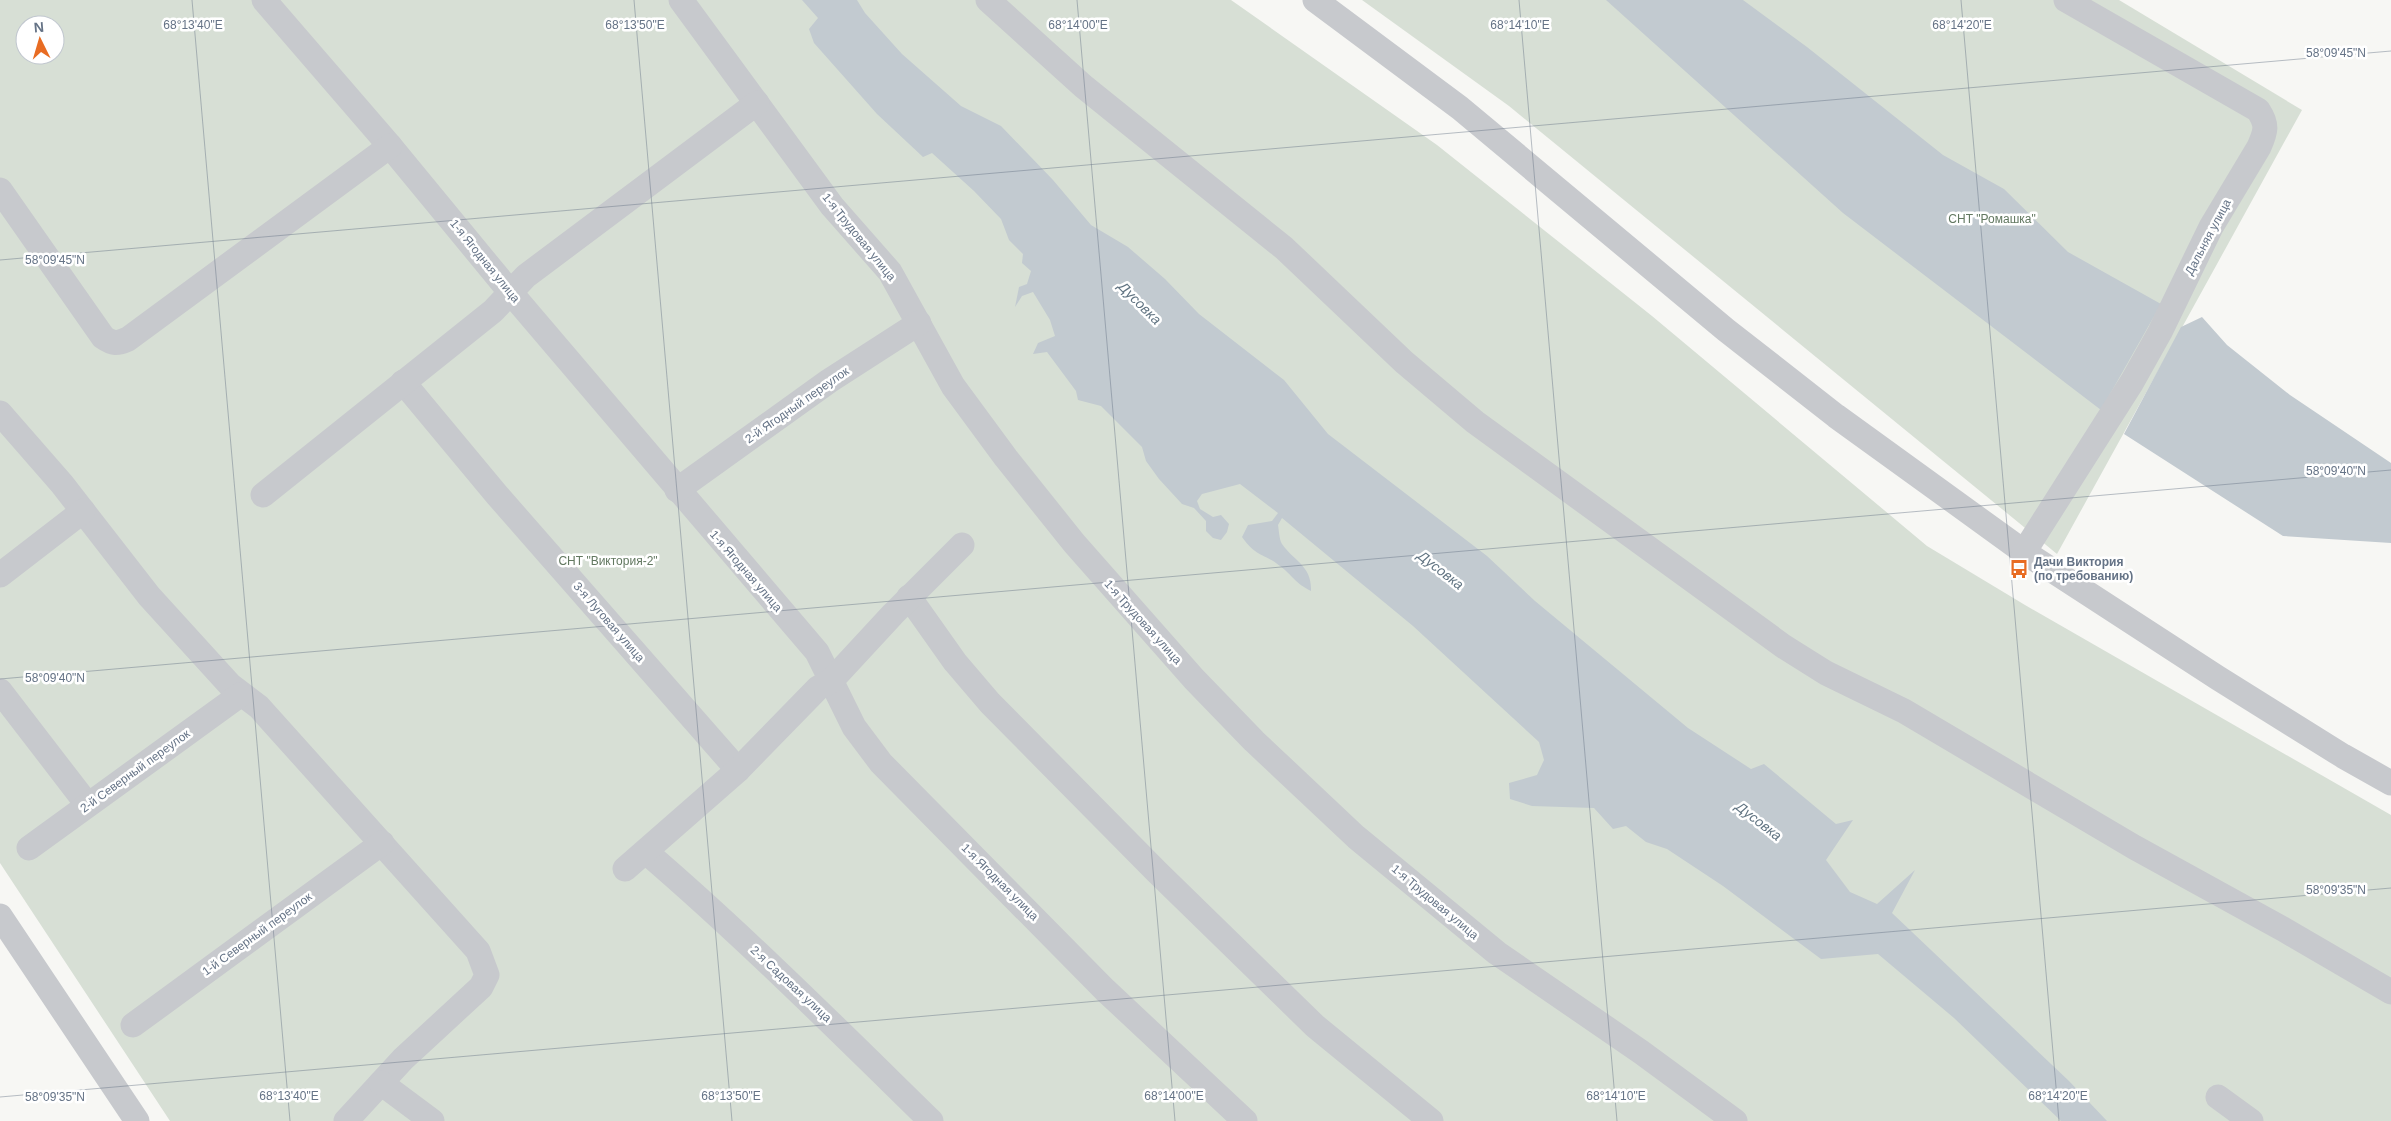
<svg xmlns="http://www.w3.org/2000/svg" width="2391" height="1121" font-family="Arial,sans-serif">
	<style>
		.green { fill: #d7dfd5; fill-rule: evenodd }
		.water { fill: #c2cad0 }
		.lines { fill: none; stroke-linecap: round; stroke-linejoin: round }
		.minor { stroke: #c7c9cd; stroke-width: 25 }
		.ticks { fill: none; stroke: #657386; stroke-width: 1; stroke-opacity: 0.45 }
		.labels { text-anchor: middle; stroke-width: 5; stroke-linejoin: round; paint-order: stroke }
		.park-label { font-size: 12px; fill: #627860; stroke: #fff }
		.street-label { font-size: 12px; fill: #657386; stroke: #fff }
		.poi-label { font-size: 12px; font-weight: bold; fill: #657386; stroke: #fff; text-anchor: start }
		.water-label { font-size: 14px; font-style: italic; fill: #617482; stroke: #fff }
		.ticks-label { font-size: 12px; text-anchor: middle; fill: #657386; stroke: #fff; stroke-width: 5; stroke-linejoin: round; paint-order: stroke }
	</style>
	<rect width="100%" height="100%" fill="#f7f7f4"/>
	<g class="green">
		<path d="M0 0H1231L1437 145 1652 316 1927 546 2025 605 2391 815V1121H170L0 863ZM25 25H55V55H25Z"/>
		<path d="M1362 0H2119L2302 110 2057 554 1509 106Z"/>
	</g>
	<g class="water">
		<path d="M802 0H857L865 13 902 54 961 106 1001 126 1053 180 1091 225 1128 247 1165 279 1199 314 1284 380 1328 434 1487 556 1535 601 1688 728 1751 769 1764 764 1836 824 1853 820 1826 860 1850 892 1877 904 1915 870 1892 913 2069 1081 2107 1121H2061L1954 1018 1878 954 1821 959 1723 886 1667 849 1646 842 1626 826 1613 829 1594 808 1532 806 1510 799 1509 783 1537 775 1544 760 1539 742 1413 626 1282 518 1278 525C1279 530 1279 539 1282 544 1295 562 1312 566 1311 591 1295 583 1293 576 1280 566 1264 553 1257 558 1242 537L1248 525 1272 521 1278 513 1240 484 1202 494 1197 501 1200 509 1213 517 1221 515 1229 524 1227 532 1221 540 1213 538 1206 531V521L1194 508 1182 504 1159 479 1146 461 1142 447 1101 406 1078 400 1076 391 1047 352 1033 354 1038 343 1055 336 1050 320 1033 292 1022 296 1015 307 1019 287 1027 284 1031 271 1022 263 1023 254 1009 240 1001 219 974 191 932 153 923 157 877 114 814 43 809 29 818 18Z"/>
		<path d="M1606 0H1743L1807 47 1943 155 2004 189 2068 252 2161 304 2101 410 1843 213Z"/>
		<path d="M2202 317 2227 345 2290 395 2391 463V543L2283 536 2124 434 2181 327Z"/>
	</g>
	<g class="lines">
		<g class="minor">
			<path d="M264 0 390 146 511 293 817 652 854 727 881 763 1105 990 1245 1121"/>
			<path d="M681 0 832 206 890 272 953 386 1006 458 1074 543 1194 679 1254 741 1356 837 1497 953 1641 1052 1735 1121"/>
			<path d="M988 0 1083 86 1284 248 1404 362 1475 422 1783 646 1826 673 1904 711 2134 847 2283 929 2391 992"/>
			<path d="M1315 0 1460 108 1726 330 1836 416 2024 552 2218 678 2343 756 2391 783"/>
			<path d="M0 190 103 337C113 344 117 344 128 339L390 146"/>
			<path d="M403 382 497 495 738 770"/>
			<path d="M0 413 62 484 149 596 230 685 259 707 478 951 487 975 481 987 403 1059 346 1121"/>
			<path d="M677 490 829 381 919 323"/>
			<path d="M263 495 493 311 526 276 757 103"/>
			<path d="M2024 552 2132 382 2160 332 2211 227 2259 147C2266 131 2268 125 2258 110L2066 0"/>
			<path d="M0 575 83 511"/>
			<path d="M909 597 955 662 990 703 1157 872 1315 1026 1431 1121"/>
			<path d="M0 691 87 804"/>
			<path d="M29 848 240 695"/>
			<path d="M646 852C745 937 838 1030 931 1121"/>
			<path d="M625 869 738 770 818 688 831 681 893 614 962 545"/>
			<path d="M0 916 137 1121"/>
			<path d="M133 1025 382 843"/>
			<path d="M381 1083 432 1121"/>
			<path d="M2218 1097 2251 1121"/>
		</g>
	</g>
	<path class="ticks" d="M192 0 290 1121M634 0 732 1121M1077 0 1175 1121M1519 0 1617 1121M1961 0 2059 1121M0 260 2391 51M0 679 2391 470M0 1097 2391 888"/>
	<defs>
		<g id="bus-bare" transform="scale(1.5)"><path d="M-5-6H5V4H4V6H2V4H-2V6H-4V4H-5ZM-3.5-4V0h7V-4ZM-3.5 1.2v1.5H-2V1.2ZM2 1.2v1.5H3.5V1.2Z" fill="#e86c23" stroke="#fff" stroke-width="2.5" paint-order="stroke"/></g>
	</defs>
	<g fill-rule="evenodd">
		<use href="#bus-bare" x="2019" y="569"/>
	</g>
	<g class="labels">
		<g class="park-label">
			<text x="1992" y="223">СНТ "Ромашка"</text>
			<text x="608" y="565">СНТ "Виктория-2"</text>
		</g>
		<g class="street-label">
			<text transform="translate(859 237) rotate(51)" y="4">1-я Трудовая улица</text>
			<text transform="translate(2208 237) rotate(-62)" y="4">Дальняя улица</text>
			<text transform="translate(485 261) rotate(51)" y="4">1-я Ягодная улица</text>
			<text transform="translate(797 405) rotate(-35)" y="4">2-й Ягодный переулок</text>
			<text transform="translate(746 571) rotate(49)" y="4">1-я Ягодная улица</text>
			<text transform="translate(609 622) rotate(49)" y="4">3-я Луговая улица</text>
			<text transform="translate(1143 622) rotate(48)" y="4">1-я Трудовая улица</text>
			<text transform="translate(135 771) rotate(-36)" y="4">2-й Северный переулок</text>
			<text transform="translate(1000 882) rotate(45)" y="4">1-я Ягодная улица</text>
			<text transform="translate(1435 902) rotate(40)" y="4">1-я Трудовая улица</text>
			<text transform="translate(257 934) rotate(-36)" y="4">1-й Северный переулок</text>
			<text transform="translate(791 984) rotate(43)" y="4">2-я Садовая улица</text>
		</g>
		<g class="poi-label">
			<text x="2034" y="566">Дачи Виктория<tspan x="2034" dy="14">(по требованию)</tspan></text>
		</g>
		<g class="water-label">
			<text transform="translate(1140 303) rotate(45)" y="5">Дусовка</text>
			<text transform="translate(1441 570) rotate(38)" y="5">Дусовка</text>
			<text transform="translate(1759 821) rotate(38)" y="5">Дусовка</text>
		</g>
	</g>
	<g class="ticks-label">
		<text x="193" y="29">68°13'40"E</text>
		<text x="635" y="29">68°13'50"E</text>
		<text x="1078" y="29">68°14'00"E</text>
		<text x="1520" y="29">68°14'10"E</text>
		<text x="1962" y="29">68°14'20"E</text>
		<text x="2336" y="57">58°09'45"N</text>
		<text x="55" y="264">58°09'45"N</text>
		<text x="2336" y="475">58°09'40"N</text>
		<text x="55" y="682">58°09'40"N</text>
		<text x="2336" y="894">58°09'35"N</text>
		<text x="289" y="1100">68°13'40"E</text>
		<text x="731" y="1100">68°13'50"E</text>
		<text x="1174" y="1100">68°14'00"E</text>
		<text x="1616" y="1100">68°14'10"E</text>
		<text x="2058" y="1100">68°14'20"E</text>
		<text x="55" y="1101">58°09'35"N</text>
	</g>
	<g transform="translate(40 40) rotate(355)"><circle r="24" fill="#ffffff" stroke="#c1c7cf"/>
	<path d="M0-4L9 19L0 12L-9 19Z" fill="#e86c23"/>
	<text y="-8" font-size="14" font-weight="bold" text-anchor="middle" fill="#657386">N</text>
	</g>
</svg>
